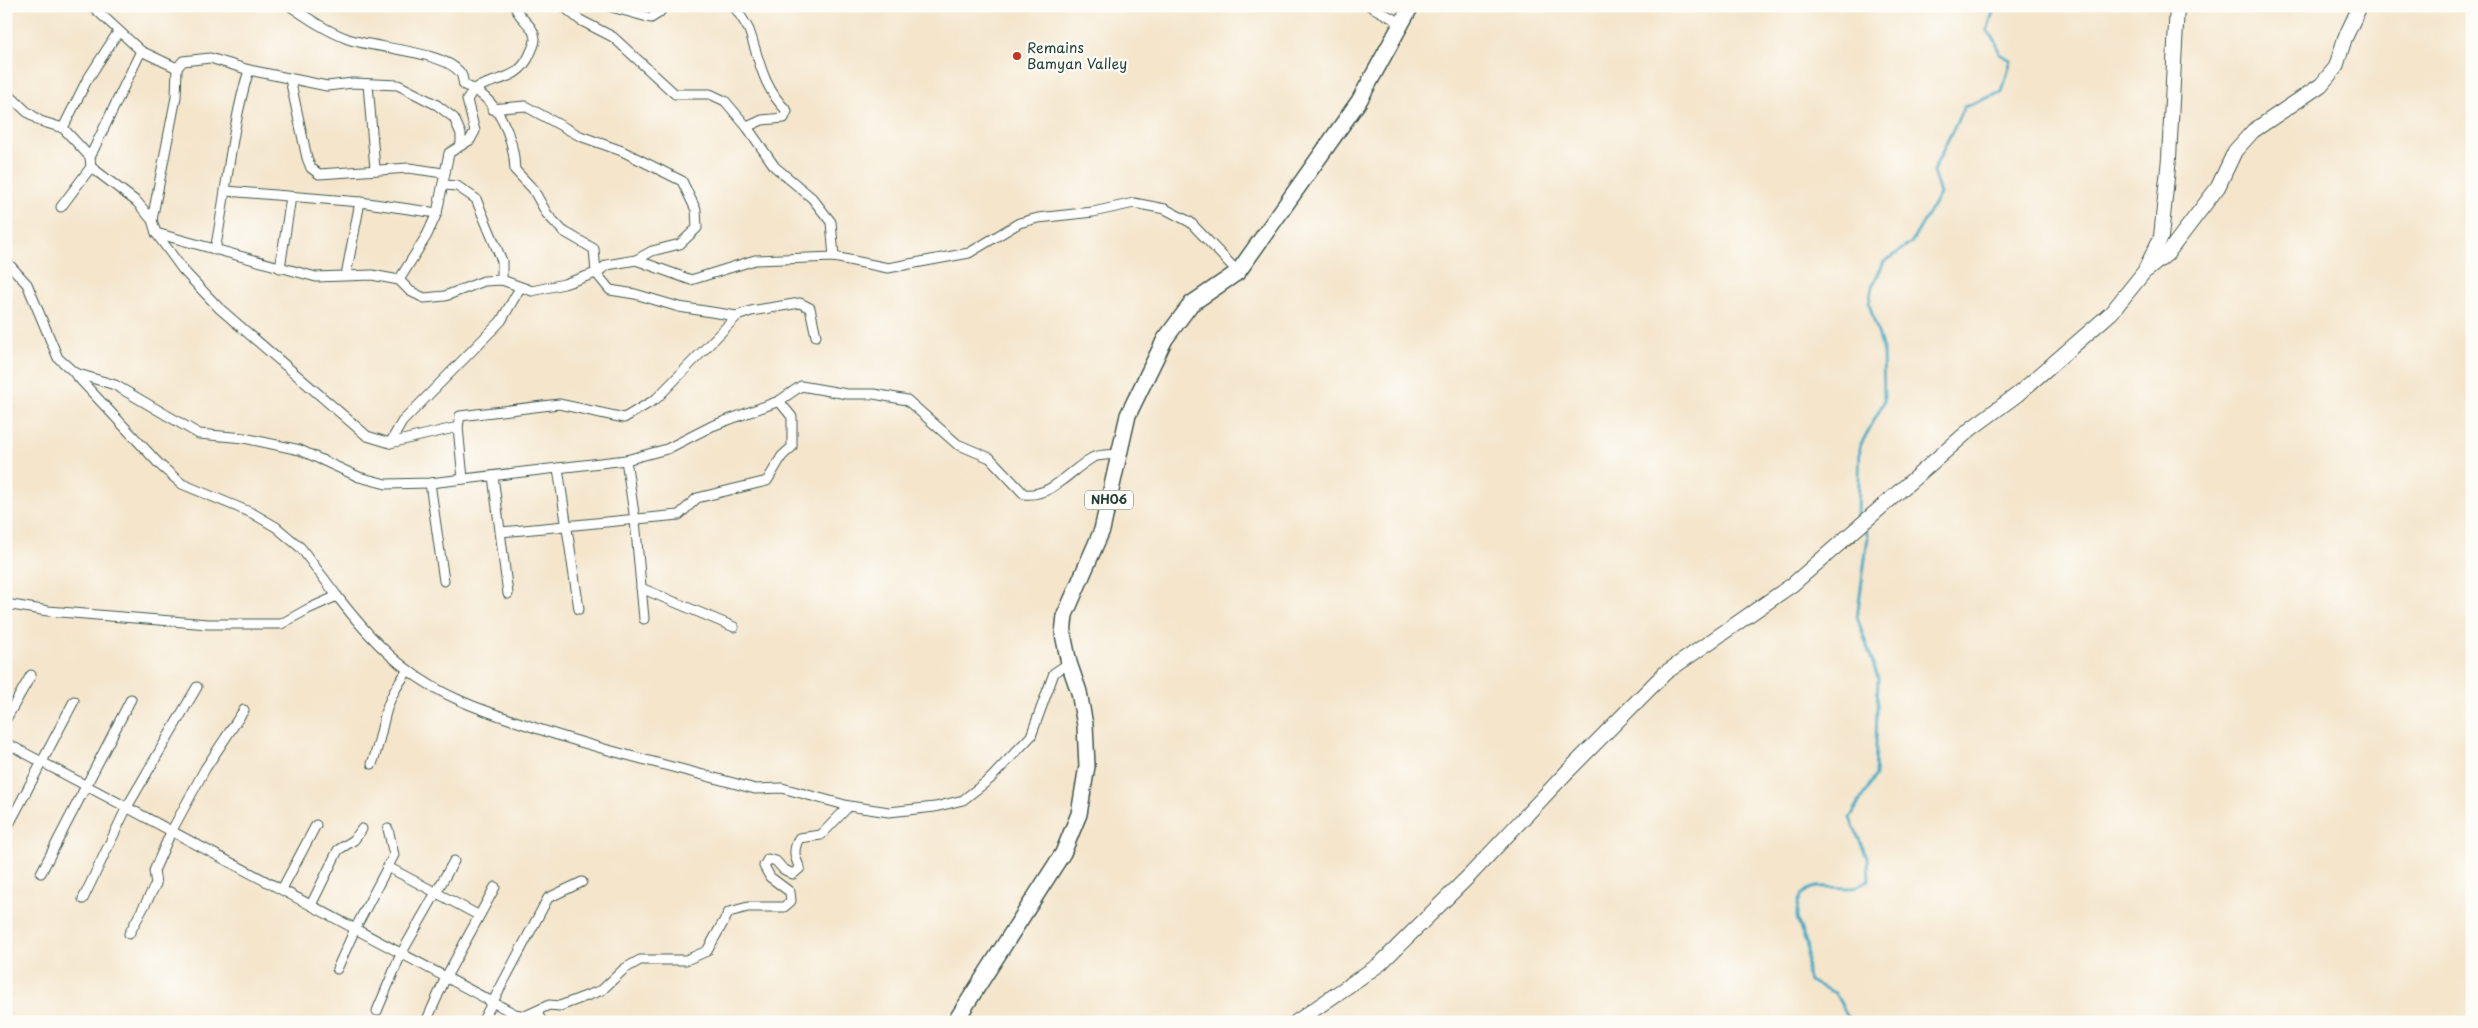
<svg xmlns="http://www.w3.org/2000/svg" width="2478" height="1028" font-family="'Playpen Sans',sans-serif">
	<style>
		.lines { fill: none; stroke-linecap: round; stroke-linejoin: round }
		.stream { stroke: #44a9c4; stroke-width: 3 }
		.street-casing { stroke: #3f564b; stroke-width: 11 }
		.secondary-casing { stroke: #3f564b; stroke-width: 16 }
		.primary-casing { stroke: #3f564b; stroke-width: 18 }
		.street { stroke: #fff; stroke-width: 9 }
		.secondary { stroke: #fff; stroke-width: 14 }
		.primary { stroke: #fff; stroke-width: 15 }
		.poi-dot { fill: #c8321e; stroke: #fdfcf7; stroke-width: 2 }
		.labels { text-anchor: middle; stroke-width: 4.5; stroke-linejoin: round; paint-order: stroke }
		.shield { fill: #fdfcf7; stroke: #62766e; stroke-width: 1 }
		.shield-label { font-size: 12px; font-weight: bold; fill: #1f3d34 }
		.poi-label { font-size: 14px; fill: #1f3d34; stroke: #fdfcf7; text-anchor: start }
	</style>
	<rect width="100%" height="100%" fill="#fdfcf7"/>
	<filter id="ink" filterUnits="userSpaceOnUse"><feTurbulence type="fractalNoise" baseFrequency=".02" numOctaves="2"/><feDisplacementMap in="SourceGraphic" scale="10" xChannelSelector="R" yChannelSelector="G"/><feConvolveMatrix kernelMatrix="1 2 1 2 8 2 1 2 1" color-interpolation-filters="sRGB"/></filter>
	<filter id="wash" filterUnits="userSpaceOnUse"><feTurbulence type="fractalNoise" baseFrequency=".0096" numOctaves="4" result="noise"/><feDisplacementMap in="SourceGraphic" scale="20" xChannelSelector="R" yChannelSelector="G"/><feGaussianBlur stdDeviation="1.12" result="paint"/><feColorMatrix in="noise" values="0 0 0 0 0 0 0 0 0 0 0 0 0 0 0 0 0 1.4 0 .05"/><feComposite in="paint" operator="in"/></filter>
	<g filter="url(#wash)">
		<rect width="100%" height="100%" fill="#f4e5cb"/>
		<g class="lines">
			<g class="stream">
				<path d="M1861 520 1858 513 1860 446 1884 402 1883 349 1869 304 1872 287 1884 262 1911 243 1940 194 1933 171 1964 107 2002 92 2011 60 1999 54 1996 41 1987 31 1995 6"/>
				<path d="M1848 1022V1017L1835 993 1809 981C1803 965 1810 957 1806 943 1804 934 1798 926 1797 917 1796 876 1828 889 1852 888 1857 888 1864 882 1869 880L1868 860 1850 818 1875 776 1878 678 1857 617 1868 537 1865 528"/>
			</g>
		</g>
	</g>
	<g filter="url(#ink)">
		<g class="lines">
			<g class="street-casing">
				<g id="street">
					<path d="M92 6 141 51 177 68 183 61 210 58 249 70 327 86 353 83 398 85 437 105 454 118 461 134V145"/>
					<path d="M290 6C309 19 327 31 348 39 372 48 447 51 461 74 463 77 463 82 464 85 498 97 514 137 515 170L533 189 547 214 563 231 594 249 596 273 610 290 635 294 679 307 737 316"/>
					<path d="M563 6 580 20 613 37 675 94H710L725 101 747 127 775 167 812 198 831 222 834 257"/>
					<path d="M608 6 651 18 659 13 664 6"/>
					<path d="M734 6C739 14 745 22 749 30 760 61 762 86 787 111L784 118 762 120 747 127"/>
					<path d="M1370 6 1403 24"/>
					<path d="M290 79 307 158 311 168 319 174 409 168 443 173"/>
					<path d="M368 84 375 169"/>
					<path d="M6 92 26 111 40 121 63 128 90 157 91 167 137 202 152 220 156 233 183 270 219 308 367 436 390 443 458 427"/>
					<path d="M492 109 525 106 580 136 622 151 682 181 696 210 697 228 680 244 652 251 636 260"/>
					<path d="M63 128 86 82 118 32"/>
					<path d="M90 157 141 51"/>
					<path d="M444 185 457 186 476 199 502 261V280"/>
					<path d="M227 191 360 202 437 213"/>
					<path d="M61 207 91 167"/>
					<path d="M152 220 176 97 177 68"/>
					<path d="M156 233 316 277 372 275 399 280 410 291 424 298 445 296 484 281 502 280 532 291 564 284 596 273 607 265 636 260 691 280 755 260 834 257 888 268 969 253 1019 223 1038 218 1093 212 1134 203 1165 209 1190 222 1238 272"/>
					<path d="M215 250C227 190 231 128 249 70"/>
					<path d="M6 261 27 284 58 358 75 373 115 385 199 434 244 438 300 450 359 477 386 484 430 483 626 460 667 449 712 426 779 401 801 386 847 394H874L907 400 957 444 990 458 1024 494C1052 497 1069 471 1092 458 1099 454 1111 455 1120 454"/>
					<path d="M280 268 291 197"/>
					<path d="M346 275 360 202"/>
					<path d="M399 280 427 235 437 213 449 153 470 140 475 131 467 100C469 97 472 91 476 88 498 77 519 80 530 54 532 49 535 44 535 39 534 24 518 19 515 6"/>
					<path d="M75 374 160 465 182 484 252 513 276 527 301 548 337 596"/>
					<path d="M390 443 402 422 501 321 520 288"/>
					<path d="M626 460 635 520 644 619"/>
					<path d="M558 468 579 609"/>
					<path d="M493 476 508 594"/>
					<path d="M463 479 458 427 460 416 559 404 624 418 656 399 737 316 751 311 800 303 810 308 816 336"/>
					<path d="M430 483 444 581"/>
					<path d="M501 532 679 515 697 498 767 481 782 456 792 447V417L779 401"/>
					<path d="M641 588 734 627"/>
					<path d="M6 604 48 611 208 624H281L308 609 337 596C358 623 380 649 408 670 441 696 481 710 521 723 598 750 677 767 755 789L782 788 849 806 889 812 935 807 963 800 990 779 1031 736 1054 673 1069 663"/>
					<path d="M6 719 31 675"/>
					<path d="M6 743 515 1014 525 1016 549 1005 560 1006 602 990 624 969 640 960H686L707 951 729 912 748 907H784L791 901 790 892 770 877 764 866 768 859 776 861 783 869 793 874 800 868C794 857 793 850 799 838L821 835 849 806"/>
					<path d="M372 764C379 746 381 730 386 712 390 696 399 683 408 670"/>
					<path d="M6 830 74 701"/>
					<path d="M388 867 478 915"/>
					<path d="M41 873 131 699"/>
					<path d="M282 889 316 825"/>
					<path d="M83 899 127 807 197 687"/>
					<path d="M311 905 338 850 354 840 362 829"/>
					<path d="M129 934 156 884 154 871 171 832 205 769 244 710"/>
					<path d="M337 969 355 929 394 855 388 829"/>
					<path d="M377 1011 401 954 454 861"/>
					<path d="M537 1013 542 1022"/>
					<path d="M426 1022 446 977 495 887"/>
					<path d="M482 1022 548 898 582 882"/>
				</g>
			</g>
			<g class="secondary-casing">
				<g id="secondary">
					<path d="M2147 270 2167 254 2218 187 2235 151 2253 131 2321 85 2336 67 2345 38 2360 6"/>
					<path d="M1296 1022 1380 964 1470 875 1565 774 1665 673 1792 585 1972 428 2018 394 2111 313 2144 272 2161 237 2169 158 2177 6"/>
				</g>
			</g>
			<g class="primary-casing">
				<path id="primary" d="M955 1022 1063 853 1079 814 1087 766 1085 725 1079 692 1069 663 1063 634 1065 615 1102 530 1128 415 1165 339 1191 304 1238 272 1359 101 1411 6"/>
			</g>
			<use href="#street" class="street"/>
			<use href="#secondary" class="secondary"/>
			<use href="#primary" class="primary"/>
		</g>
	</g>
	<circle class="poi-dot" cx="1017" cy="56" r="5"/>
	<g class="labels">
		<rect class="shield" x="1085" y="490.5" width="48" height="19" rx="4"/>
		<g class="shield-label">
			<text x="1109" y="504">NH06</text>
		</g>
		<g class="poi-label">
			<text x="1027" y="53">Remains<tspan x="1027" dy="16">Bamyan Valley</tspan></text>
		</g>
	</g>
	<rect width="2478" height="1028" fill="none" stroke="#fdfcf7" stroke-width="25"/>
</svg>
